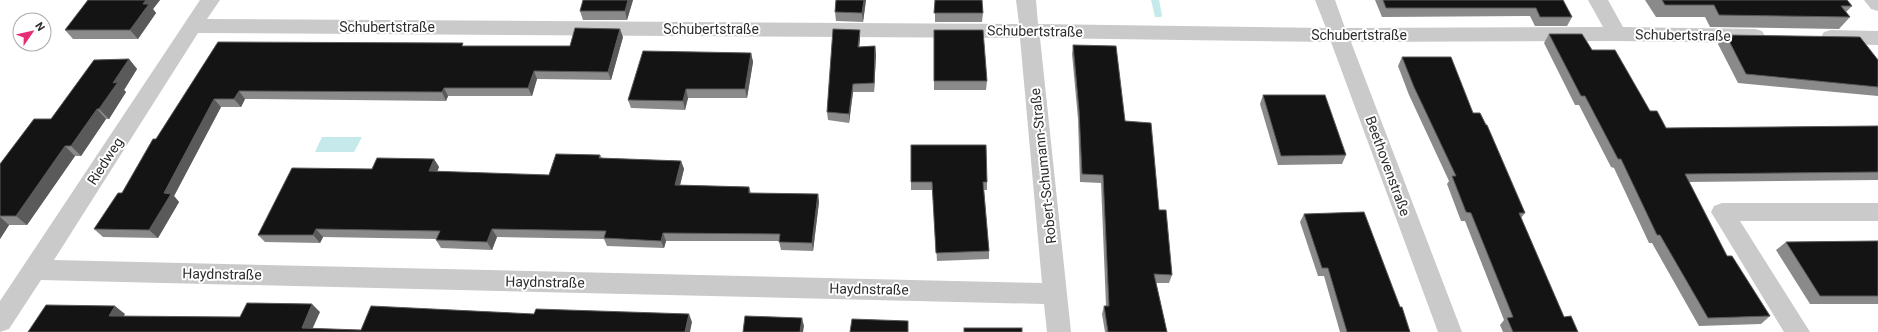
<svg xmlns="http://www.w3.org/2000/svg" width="1878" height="332" font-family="Roboto,sans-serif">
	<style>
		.water { fill: #c6e9ec }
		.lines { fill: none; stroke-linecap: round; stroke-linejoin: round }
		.stream { fill: #c6e9ec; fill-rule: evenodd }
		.street { fill: #cacaca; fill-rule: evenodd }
		.wall { fill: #8a8a8a }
		.shaded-wall { fill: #5a5a5a }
		.building { fill: #141414; stroke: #5a5a5a }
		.labels { text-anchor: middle; stroke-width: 4; stroke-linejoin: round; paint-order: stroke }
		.street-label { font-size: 14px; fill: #2d2d2d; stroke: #fff }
	</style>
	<rect width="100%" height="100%" fill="#fff"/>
	<path class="water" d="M322 137H362L354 152H315Z"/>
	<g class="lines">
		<path class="stream" d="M1151 0H1159L1162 15 1161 17H1155Z"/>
		<g class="street">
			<path d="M200 0H220L207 19 1019 24 1016 0H1036L1038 24 1326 28 1315 0H1335L1345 28 1603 27 1588 0H1608L1623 27 1755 29 1762 31 1765 36 1762 41 1755 43 1617 41 1351 42 1462 332H1438L1331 42 1040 38 1071 332H1047L1044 304 41 280 9 329 0 332V301ZM198 33 1020 38 1042 283 54 260Z"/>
			<path d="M1864 0H1878V11L1871 9Z"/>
			<path d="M1831 30 1878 31V45L1831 44 1824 42 1821 37 1824 32Z"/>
			<path d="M1722 203H1878V221H1740L1810 332H1784L1711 212 1714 206Z"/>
		</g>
	</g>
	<g class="wall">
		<path d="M88 0H160L153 9 156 13 138 39H73L65 30Z"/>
		<path d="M633 0 627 20H583L580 11Z"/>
		<path d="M836 0H866L863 22 836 21 835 12Z"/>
		<path d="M935 0 983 13 982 22H935Z"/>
		<path d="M1375 0H1563L1572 17 1567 26H1535L1530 16 1382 17Z"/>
		<path d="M1645 0H1847L1852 6 1846 12 1850 17 1839 29 1710 27 1705 17H1656Z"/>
		<path d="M860 30V39L859 47 875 46 876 55 874 92H853L849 123 828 120 827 112Z"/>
		<path d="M934 30 987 81 986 90H934Z"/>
		<path d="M1549 34 1592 50 1666 128 1878 126V180L1689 182 1727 256 1770 316 1761 324 1699 326 1652 243H1649L1614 168 1611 167 1579 105H1575L1544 43Z"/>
		<path d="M1726 35 1878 60V96L1738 83 1718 44Z"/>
		<path d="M623 37 611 80 537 79 532 96H448L446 101 245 99 241 107H221L174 196 179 202 158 238 103 237 94 229 122 193 156 139 218 42 464 46H570Z"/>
		<path d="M1073 45 1125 121 1159 210 1172 275 1169 283H1156L1167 332H1105L1102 314 1104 306H1106L1101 183 1080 182 1078 119 1072 54Z"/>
		<path d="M751 53 753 62 747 98H688L685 110 631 108 628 100Z"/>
		<path d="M1402 57 1473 113 1525 213 1521 218 1564 317 1578 332H1503L1500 325 1504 320 1465 221H1461L1447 184 1449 181 1409 95 1398 66Z"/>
		<path d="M129 59 137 69 124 90 126 92 109 119H106L81 156H75L27 225H9L0 239V164L51 119Z"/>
		<path d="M1263 95 1346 155 1342 164 1278 165 1260 104Z"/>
		<path d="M600 155 602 158 681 161 684 169 680 185 749 187 751 193 818 194 819 202 813 251 781 250 779 241H666L664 248 607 246 604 239 497 237 492 250 441 248 436 240 437 239 323 237 320 243 265 242 258 235 372 169 434 159 439 167 437 172 549 175Z"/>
		<path d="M911 182H987V190H984L989 251V259L937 261 933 190H911Z"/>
		<path d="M1304 214 1400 307 1410 332H1340L1324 276H1318L1300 222Z"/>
		<path d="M1878 241V304H1810L1776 250 1786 242Z"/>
	</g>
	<g class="shaded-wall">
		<path d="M146 0H160L153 9 156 13 138 39 130 30 143 4Z"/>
		<path d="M628 0H633L627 20 625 11Z"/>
		<path d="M864 0H866L863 22 862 13Z"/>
		<path d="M620 29 623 37 611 80 608 72Z"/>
		<path d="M860 30V39L858 56V47Z"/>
		<path d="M875 46 876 55 874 92V83Z"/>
		<path d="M751 53 753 62 747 98 745 89Z"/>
		<path d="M129 59 137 69 124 90 126 92 109 119 99 109 113 83Z"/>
		<path d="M534 71 537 79 532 96 528 88Z"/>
		<path d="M853 84V92L849 123V114Z"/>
		<path d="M444 88 448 96 446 101 442 92Z"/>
		<path d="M686 89 688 98 685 110 683 101Z"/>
		<path d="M239 91 245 99 241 107 234 99Z"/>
		<path d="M214 99 221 107 174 196 179 202 158 238 149 230 164 193Z"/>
		<path d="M97 109 106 119 81 156 71 146Z"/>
		<path d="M65 146 75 156 27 225 16 216Z"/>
		<path d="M434 159 439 167 434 179 429 171Z"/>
		<path d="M681 161 684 169 678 193 675 185Z"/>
		<path d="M818 194 819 202 813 251 812 243Z"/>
		<path d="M0 217 9 225 0 239Z"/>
		<path d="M316 229 323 237 320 243 313 235Z"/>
		<path d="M492 229 497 237 492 250 487 242Z"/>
		<path d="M663 233 666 241 664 248 661 241Z"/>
		<path d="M312 304 320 312 311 332 302 328Z"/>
		<path d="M115 306 125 314 119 324 109 316Z"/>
		<path d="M689 314 692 322 690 332H685Z"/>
		<path d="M802 318 804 326 803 332H800Z"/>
	</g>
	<g class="building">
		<path d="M88 0H146L143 4H149L130 30H65Z"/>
		<path d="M583 0H628L625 11H580Z"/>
		<path d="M836 0H864L862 13 835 12Z"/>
		<path d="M935 0H982L983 13H934Z"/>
		<path d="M1383 0H1563L1572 17H1540L1536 8H1386Z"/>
		<path d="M1662 0H1847L1852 6H1841L1850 17 1719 15 1714 5H1665Z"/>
		<path d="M575 28 620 29 608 72 534 71 528 88H444L442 92 239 91 234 99H214L164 193 171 194 149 230 94 229 118 193H122L153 139H156L218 42 463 43 462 46H570Z"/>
		<path d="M833 29 860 30 858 47 875 46 874 83 853 84 849 114 827 112Z"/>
		<path d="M934 30H983L987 81H934Z"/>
		<path d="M1549 34H1582L1592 50H1615L1650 111H1657L1666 128 1878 126V172L1685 174 1727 256H1732L1770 316 1708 318 1660 235H1657L1621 159H1618L1585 96H1581Z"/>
		<path d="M1726 35 1860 37 1878 60V87L1746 74Z"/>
		<path d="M1073 45 1116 46 1125 121 1151 123 1159 210H1166L1172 275 1154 274 1167 332H1108L1104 306H1109L1103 175 1082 174 1079 110Z"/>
		<path d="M643 51 751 53 745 89H686L683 101 628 100Z"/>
		<path d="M1402 57H1451L1473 113H1480L1486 125H1487L1525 213H1519L1564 317 1571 316 1578 332H1513L1507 318 1513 317 1471 213 1466 212 1452 176H1456L1414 87Z"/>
		<path d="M129 59 113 83 118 82 99 109H97L71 146H65L16 216H0V164L34 119H51L94 60Z"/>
		<path d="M1263 95H1325L1346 155 1281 156Z"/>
		<path d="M911 145H986L987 182H983L989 251 936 253 932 182H911Z"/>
		<path d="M556 154 600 155 599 158 681 161 675 185 749 187V193L818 194 812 243 779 242 780 234 663 233 661 241 604 238 606 231 492 229 487 242 436 240 440 231 316 229 313 235H258L292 168 372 169 377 158 434 159 429 171 549 175Z"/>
		<path d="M1364 212 1400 307H1402L1410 332H1347L1328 268H1322L1304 214Z"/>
		<path d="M1878 241V296H1820L1786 242Z"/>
		<path d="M247 303 312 304 302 328 361 330 371 306 534 314 536 309 689 314 685 332H28L46 305 115 306 109 316 240 317Z"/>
		<path d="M745 316 802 318 800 332H743Z"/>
		<path d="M852 319 908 321V332H850Z"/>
		<rect x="964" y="328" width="58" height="4"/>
	</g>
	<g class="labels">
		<g class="street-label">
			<text x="387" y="32">Schubertstraße</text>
			<text x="711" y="34">Schubertstraße</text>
			<text transform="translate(1035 31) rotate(1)" y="5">Schubertstraße</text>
			<text x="1359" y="40">Schubertstraße</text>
			<text transform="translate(1683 35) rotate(1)" y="5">Schubertstraße</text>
			<text transform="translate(105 161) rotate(-57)" y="5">Riedweg</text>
			<text transform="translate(1043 166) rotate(-96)" y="5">Robert-Schumann-Straße</text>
			<text transform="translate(1388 166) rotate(70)" y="5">Beethovenstraße</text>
			<text transform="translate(222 274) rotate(1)" y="5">Haydnstraße</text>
			<text transform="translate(545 282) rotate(1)" y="5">Haydnstraße</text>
			<text transform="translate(869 289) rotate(1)" y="5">Haydnstraße</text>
		</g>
	</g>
	<g transform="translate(32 32) rotate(56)"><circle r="19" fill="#ffffff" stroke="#ababab"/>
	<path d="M0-3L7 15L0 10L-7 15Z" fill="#e82b76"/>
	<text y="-6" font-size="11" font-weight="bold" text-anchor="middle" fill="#2d2d2d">N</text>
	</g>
</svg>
